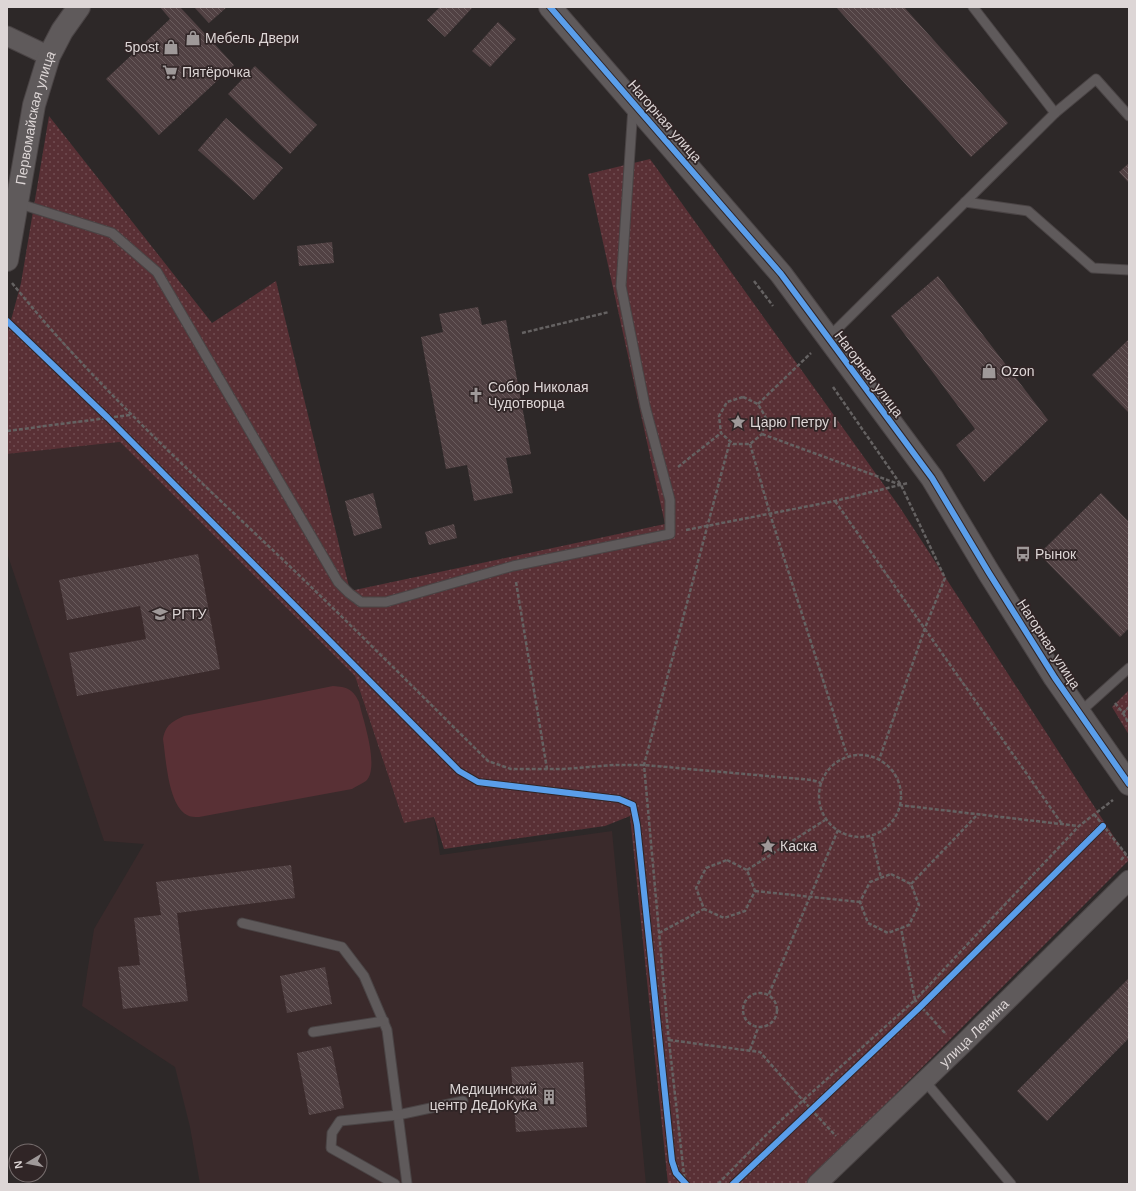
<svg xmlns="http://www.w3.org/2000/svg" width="1136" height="1191" font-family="Helvetica,sans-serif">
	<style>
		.built { fill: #3a2a2b }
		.park { fill: url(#park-dots) }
		.garden { fill: #593035 }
		.building { fill: url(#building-back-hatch) }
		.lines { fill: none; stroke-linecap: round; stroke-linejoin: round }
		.lane-casing { stroke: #4a4445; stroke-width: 11 }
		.street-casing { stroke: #4a4445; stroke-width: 21 }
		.secondary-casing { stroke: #4a4445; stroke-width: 24 }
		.path { stroke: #656262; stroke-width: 2.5; stroke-dasharray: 4 2; stroke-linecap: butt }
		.lane { stroke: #5f5a5b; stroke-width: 9 }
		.street { stroke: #5f5a5b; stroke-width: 19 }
		.secondary { stroke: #5f5a5b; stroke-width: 22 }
		.cycleway-casing { stroke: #302526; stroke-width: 8 }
		.cycleway { stroke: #5a9eea; stroke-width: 6 }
		.labels { text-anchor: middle; stroke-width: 3.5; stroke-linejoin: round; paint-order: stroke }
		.poi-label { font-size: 14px; fill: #ddd6d6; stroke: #302526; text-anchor: start }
		.street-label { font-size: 14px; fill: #ddd6d6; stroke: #302526 }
	</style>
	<defs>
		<pattern id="park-dots" width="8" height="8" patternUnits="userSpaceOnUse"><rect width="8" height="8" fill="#593035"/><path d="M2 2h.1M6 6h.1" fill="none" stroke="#704d52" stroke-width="1.8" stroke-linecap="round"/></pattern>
		<pattern id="building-back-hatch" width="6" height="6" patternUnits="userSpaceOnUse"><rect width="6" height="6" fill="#514143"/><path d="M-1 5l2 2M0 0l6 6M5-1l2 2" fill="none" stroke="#6a5c5d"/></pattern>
	</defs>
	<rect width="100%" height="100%" fill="#2d2828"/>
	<path class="built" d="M120 442 355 676 404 823 434 817 440 855 612 831 646 1184H200L190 1127 175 1067 82 1006 94 929 144 844 104 841 7 553V454Z"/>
	<g class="park">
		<path d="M49 116 212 323 276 281 350 591 665 524 588 174 650 159 899 506 1129 860 806 1184H668L630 816 605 826 444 849 434 817 404 823 355 676 120 442 7 454V335L21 283Z"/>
		<path d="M1129 690V735L1112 707Z"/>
	</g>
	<path class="garden" d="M333 686C347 687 353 689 359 702 363 720 380 767 366 781 362 784 356 786 352 789L199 817C195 817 190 817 187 815 168 805 166 759 163 739 166 724 172 722 184 716Z"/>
	<g class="building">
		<path d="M160 7H180L234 65 159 135 106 79 170 19Z"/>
		<path d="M194 7H227L209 23Z"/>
		<path d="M440 7H473L445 37 427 20Z"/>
		<path d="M836 7H904L1008 123 971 157Z"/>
		<path d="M498 22 516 39 490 67 472 51Z"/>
		<path d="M255 66 317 125 290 154 228 94Z"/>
		<path d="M226 118 283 168 254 200 198 150Z"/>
		<path d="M1129 163V183L1119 172Z"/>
		<path d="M332 242 334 263 299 266 297 246Z"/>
		<path d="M938 276 1048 420 984 482 956 445 975 429 891 316Z"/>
		<path d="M478 307 482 325 506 320 531 454 506 458 513 493 474 501 467 465 446 469 421 337 443 332 439 314Z"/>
		<path d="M1129 339V413L1092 375Z"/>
		<path d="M373 493 382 528 354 536 345 501Z"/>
		<path d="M1101 493 1129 522V628L1120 637 1039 554Z"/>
		<path d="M454 524 457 538 429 545 425 532Z"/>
		<path d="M198 554 220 669 77 696 69 653 146 639 140 606 67 620 59 580Z"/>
		<path d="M291 865 295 898 177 913 188 1001 123 1009 118 967 140 965 134 918 161 915 156 882Z"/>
		<path d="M325 967 332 1004 287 1013 280 976Z"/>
		<path d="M1129 978V1038L1047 1121 1017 1091Z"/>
		<path d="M331 1046 344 1108 309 1115 297 1053Z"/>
		<path d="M583 1062 587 1127 516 1132 511 1067Z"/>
	</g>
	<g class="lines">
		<g class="lane-casing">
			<g id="lane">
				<path d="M1055 113 1096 79 1129 116"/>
				<path d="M965 202 1028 211 1093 268 1129 270"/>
				<path d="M17 203 112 233 157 272 338 582 349 593 361 602H386L513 566 670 534V500L645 406 621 286 633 107"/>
				<path d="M828 338 1055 113 973 7"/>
				<path d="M1079 713 1129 668"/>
				<path d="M242 923 342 947 364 976 387 1030 407 1184"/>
				<path d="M313 1032 384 1021"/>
				<path d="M924 1080 1011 1184"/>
				<path d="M395 1184 331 1148 332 1133 340 1121 398 1115 463 1101"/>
			</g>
		</g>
		<g class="street-casing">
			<g id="street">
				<path d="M7 36 49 56"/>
				<path id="s1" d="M817 1184 965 1042 1129 880"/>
			</g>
		</g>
		<g class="secondary-casing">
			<g id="secondary">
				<path d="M550 7 781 274 932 478 989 573 1055 678 1129 784"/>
				<path id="s2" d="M7 260 34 105 49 56 62 31 79 7"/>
			</g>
		</g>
		<g class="path">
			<path d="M754 281 773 306"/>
			<path d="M12 283C91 381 185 467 277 554 348 622 418 692 488 761L511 769H564L613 765H644L812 780 821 783"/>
			<path d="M522 333 609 312"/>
			<path d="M833 387 901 485 945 578 925 628 879 760"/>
			<path d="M743 397 758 404 766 418 762 434 750 444H733L721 433 719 416 727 402Z"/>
			<path d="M758 404 811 353"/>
			<path d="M7 431 130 415"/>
			<path d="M762 434 901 485"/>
			<path d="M750 444 770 514 847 755"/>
			<path d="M678 467 721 433"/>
			<path d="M835 501 1062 824"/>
			<path d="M686 530 835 501 908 483"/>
			<path d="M516 582 547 769"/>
			<path d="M1115 703 1123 713 1129 707"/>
			<path d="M1123 713 1129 724"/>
			<circle cx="860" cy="796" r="41"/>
			<path d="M899 805 1078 826"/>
			<path d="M1094 814 1129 858"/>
			<path d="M872 837 881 878"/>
			<path d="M727 860 747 870 755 891 745 911 724 918 704 909 696 888 706 868Z"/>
			<path d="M1121 860 1126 854"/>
			<path d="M747 870 825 820"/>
			<path d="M891 874 911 884 919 905 909 925 888 933 868 923 860 902 870 882Z"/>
			<path d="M911 884 978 814"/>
			<path d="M755 891 860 902"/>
			<path d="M659 933 704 909"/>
			<circle cx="760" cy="1010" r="17"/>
			<path d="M769 994 838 830"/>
			<path d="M945 1033 915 1000 1079 826 1113 800"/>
			<path d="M669 1040 760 1052C785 1080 810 1109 836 1136"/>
			<path d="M750 1050 758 1028"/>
			<path d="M685 1184 668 1032 644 765 730 441"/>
			<path d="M718 1184 779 1122 915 1000 901 928"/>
		</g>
		<use href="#lane" class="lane"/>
		<use href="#street" class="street"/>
		<use href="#secondary" class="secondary"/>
		<g class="cycleway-casing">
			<g id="cycleway">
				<path d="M550 7 781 274 932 478 989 573 1055 678 1129 784"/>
				<path d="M7 321 108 418 459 771 478 782 619 799 633 805 637 825 672 1161 676 1173 686 1184"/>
				<path d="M733 1184 920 1007 1103 826"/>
			</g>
		</g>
		<use href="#cycleway" class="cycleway"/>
	</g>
	<defs>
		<g id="shop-bare" transform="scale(1.2)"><path d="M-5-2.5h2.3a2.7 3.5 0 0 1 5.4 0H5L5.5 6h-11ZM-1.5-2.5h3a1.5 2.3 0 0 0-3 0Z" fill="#9f9999" stroke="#302526" stroke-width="2.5" paint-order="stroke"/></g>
		<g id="supermarket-bare" transform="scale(1.2)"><path d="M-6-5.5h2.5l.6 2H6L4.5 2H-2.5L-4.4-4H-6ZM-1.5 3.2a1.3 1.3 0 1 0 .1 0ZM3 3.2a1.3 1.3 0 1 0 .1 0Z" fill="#9f9999" stroke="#302526" stroke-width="2.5" paint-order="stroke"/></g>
		<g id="church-bare" transform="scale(1.2)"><path d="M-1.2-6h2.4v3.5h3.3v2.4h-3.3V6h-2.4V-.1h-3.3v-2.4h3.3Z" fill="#9f9999" stroke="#302526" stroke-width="2.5" paint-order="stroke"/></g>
		<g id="sight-bare" transform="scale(1.2)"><path d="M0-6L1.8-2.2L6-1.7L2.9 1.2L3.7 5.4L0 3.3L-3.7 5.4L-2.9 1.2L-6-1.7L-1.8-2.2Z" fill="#9f9999" stroke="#302526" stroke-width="2.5" paint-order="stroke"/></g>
		<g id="bus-bare" transform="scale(1.2)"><path d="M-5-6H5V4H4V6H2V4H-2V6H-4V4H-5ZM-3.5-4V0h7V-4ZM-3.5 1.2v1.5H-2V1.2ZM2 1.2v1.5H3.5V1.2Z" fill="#9f9999" stroke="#302526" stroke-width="2.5" paint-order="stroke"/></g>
		<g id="university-bare" transform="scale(1.2)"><path d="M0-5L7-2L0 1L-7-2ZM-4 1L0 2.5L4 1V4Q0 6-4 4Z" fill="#9f9999" stroke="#302526" stroke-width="2.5" paint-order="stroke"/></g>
		<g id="building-bare" transform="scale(1.2)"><path d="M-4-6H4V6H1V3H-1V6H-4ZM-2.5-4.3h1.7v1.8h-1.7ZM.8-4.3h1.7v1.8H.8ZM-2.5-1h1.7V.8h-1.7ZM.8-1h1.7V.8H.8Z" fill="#9f9999" stroke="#302526" stroke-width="2.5" paint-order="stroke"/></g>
	</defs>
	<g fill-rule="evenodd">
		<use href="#shop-bare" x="193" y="38"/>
		<use href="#shop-bare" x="171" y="47"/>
		<use href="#supermarket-bare" x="170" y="72"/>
		<use href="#shop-bare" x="989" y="371"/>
		<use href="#church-bare" x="476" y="395"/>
		<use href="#sight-bare" x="738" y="422"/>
		<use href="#bus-bare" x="1023" y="554"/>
		<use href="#university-bare" x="160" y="614"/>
		<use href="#sight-bare" x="768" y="846"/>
		<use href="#building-bare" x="549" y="1097"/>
	</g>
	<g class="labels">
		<g class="poi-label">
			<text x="205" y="43">Мебель Двери</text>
			<text x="159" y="52" text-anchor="end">5post</text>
			<text x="182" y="77">Пятёрочка</text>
			<text x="1001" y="376">Ozon</text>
			<text x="488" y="392">Собор Николая<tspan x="488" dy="16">Чудотворца</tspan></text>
			<text x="750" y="427">Царю Петру I</text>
			<text x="1035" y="559">Рынок</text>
			<text x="172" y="619">РГТУ</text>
			<text x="780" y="851">Каска</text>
			<text x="537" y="1094" text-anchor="end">Медицинский<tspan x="537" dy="16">центр ДеДоКуКа</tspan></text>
		</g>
		<g class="street-label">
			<text dy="5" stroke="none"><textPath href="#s2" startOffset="145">Первомайская улица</textPath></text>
			<text transform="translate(665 121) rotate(49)" y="5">Нагорная улица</text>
			<text transform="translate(869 374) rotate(53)" y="5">Нагорная улица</text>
			<text transform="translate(1049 644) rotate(57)" y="5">Нагорная улица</text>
			<text dy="5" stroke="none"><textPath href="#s1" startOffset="218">улица Ленина</textPath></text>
		</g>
	</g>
	<rect width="1136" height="1191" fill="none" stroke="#ddd6d6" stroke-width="16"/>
	<g transform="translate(28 1163) rotate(260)"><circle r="19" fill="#302526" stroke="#756c6c"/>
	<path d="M0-3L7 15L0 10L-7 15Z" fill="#9f9999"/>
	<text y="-6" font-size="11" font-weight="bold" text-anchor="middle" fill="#ddd6d6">N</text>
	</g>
</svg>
